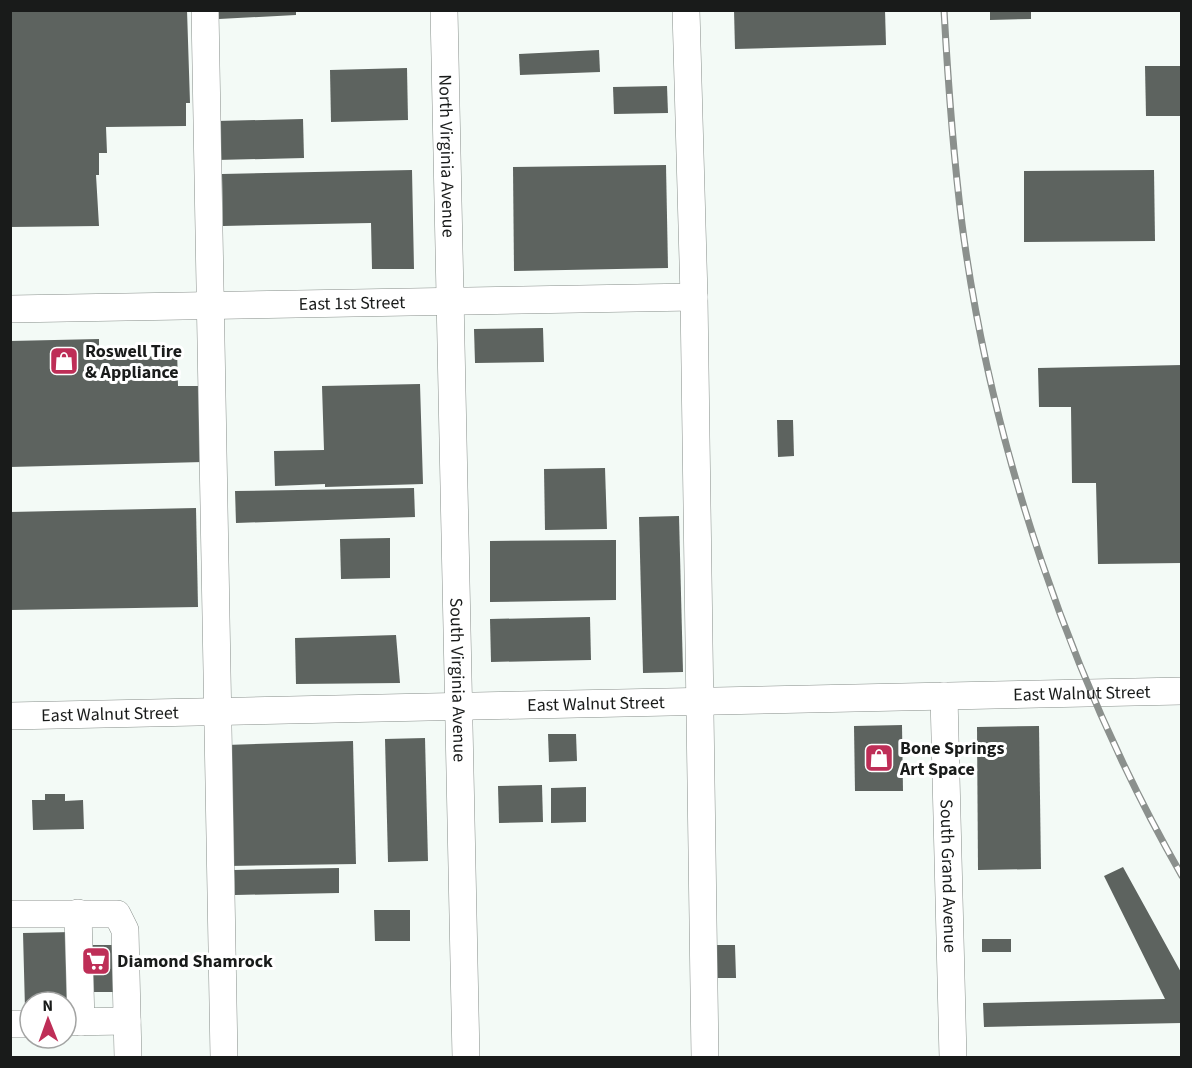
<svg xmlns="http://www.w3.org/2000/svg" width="1192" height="1068" font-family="'Source Sans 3',sans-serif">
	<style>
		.building { fill: #5d635f }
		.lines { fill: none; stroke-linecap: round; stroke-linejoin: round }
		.minor-casing { stroke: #888f8b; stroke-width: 28 }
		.minor { stroke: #fff; stroke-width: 27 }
		.rail-casing { stroke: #8b908d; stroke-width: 7 }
		.rail { stroke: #fff; stroke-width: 4.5; stroke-dasharray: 14; stroke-linecap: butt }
		.labels { text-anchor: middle; stroke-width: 6; stroke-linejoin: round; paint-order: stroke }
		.street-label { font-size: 18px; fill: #191b1a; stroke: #fff }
		.poi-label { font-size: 18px; font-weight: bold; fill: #191b1a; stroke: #fff; text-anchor: start }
	</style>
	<rect width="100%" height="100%" fill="#f3faf6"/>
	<g class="building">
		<path d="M10 10H187L190 103H186V126L106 127 107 153H99V175H96L99 226 10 227Z"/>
		<path d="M219 10H296V15L219 19Z"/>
		<path d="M734 10H885L886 45 735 49Z"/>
		<path d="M990 10H1031V19L990 20Z"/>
		<path d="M599 50 600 72 520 75 519 54Z"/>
		<path d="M1145 66H1182V116H1146Z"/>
		<path d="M407 68 408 120 331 122 330 70Z"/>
		<path d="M667 86 668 113 614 114 613 87Z"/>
		<path d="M303 119 304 158 217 160 216 121Z"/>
		<path d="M666 165 668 268 514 271 513 167Z"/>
		<path d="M412 170 414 269H372L371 223 223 226 222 174Z"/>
		<path d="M1154 170 1155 241 1024 242V171Z"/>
		<path d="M543 328 544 362 475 363 474 329Z"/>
		<path d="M99 339V358L170 356V349H177L178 386H201L203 462 10 467V341Z"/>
		<path d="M1182 365V563L1098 564 1096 483H1072L1071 407H1039L1038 368Z"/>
		<path d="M420 384 423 484 325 487V484L275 486 274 451 324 450 322 386Z"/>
		<path d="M777 420H793L794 456 778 457Z"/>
		<path d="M605 468 607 529 545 530 544 469Z"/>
		<path d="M414 488 415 517 236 523 235 491Z"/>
		<path d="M196 508 198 607 10 610V512Z"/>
		<path d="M679 516 683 672 643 673 639 517Z"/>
		<path d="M390 538V578L341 579 340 539Z"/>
		<path d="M616 540V600L490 602V541Z"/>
		<path d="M590 617 591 660 491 662 490 619Z"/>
		<path d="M396 635 400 683 296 684 295 638Z"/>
		<path d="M902 725 903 791H855L854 726Z"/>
		<path d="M1039 726 1041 869 978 870 977 727Z"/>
		<path d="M548 734H576L577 761 549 762Z"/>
		<path d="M425 738 428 861 388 862 385 739Z"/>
		<path d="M353 741 356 864 228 866 226 745Z"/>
		<path d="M542 785 543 822 499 823 498 786Z"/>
		<path d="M586 787V822L551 823V788Z"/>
		<path d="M45 794H65V801L83 800 84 829 33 830 32 800H45Z"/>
		<path d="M1123 867 1182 974V1023L984 1027 983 1003 1165 999 1104 876Z"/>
		<path d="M339 868V893L235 895 234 870Z"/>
		<path d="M374 910H410V941H375Z"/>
		<path d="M73 932 75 1007 66 1008V1002H30V1008L25 1009 23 933Z"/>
		<rect x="982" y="939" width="29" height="13"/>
		<path d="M87 945H117L118 992H87Z"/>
		<path d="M711 945H735L736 978H711Z"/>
	</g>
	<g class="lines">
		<g class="minor-casing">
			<g id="minor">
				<path d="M205 10 224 1058"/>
				<path id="s1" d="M444 10 466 1058"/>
				<path d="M686 10 694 297 705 1058"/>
				<path id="s2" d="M10 309 694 297"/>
				<path id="s3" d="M944 696 953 1058"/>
				<path id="s4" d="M10 716 1182 691"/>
				<path d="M78 913 81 1022"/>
				<path d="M10 914H117L125 930 128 1058"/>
				<path d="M66 1022 127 1021"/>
				<path d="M10 1024H30"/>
			</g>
		</g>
		<use href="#minor" class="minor"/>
		<g class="rail-casing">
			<path id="rail" d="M944 10C948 82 953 153 962 224 991 446 1071 682 1182 876"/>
		</g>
		<use href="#rail" class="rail"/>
	</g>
	<defs>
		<g id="shop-square" transform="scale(1.5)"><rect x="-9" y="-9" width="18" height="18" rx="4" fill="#be2e57" stroke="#fff"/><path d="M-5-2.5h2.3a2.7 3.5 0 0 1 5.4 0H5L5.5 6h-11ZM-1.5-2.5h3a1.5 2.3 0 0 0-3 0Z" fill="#fff"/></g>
		<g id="supermarket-square" transform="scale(1.5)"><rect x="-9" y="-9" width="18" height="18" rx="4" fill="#be2e57" stroke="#fff"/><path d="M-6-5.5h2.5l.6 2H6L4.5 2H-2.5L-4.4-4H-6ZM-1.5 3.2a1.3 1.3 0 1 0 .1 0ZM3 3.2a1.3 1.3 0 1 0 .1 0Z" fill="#fff"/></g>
	</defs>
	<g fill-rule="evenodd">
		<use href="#shop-square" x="64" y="361"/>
		<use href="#shop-square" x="879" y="758"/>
		<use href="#supermarket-square" x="96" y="961"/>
	</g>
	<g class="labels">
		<g class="street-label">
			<text dy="6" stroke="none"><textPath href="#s1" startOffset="146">North Virginia Avenue</textPath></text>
			<text dy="6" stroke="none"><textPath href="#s2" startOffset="342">East 1st Street</textPath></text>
			<text dy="6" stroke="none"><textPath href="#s1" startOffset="670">South Virginia Avenue</textPath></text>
			<text dy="6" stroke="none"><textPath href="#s4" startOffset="1072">East Walnut Street</textPath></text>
			<text dy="6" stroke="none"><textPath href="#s4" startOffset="586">East Walnut Street</textPath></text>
			<text dy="6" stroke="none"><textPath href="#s4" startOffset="100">East Walnut Street</textPath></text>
			<text dy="6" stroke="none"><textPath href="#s3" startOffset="180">South Grand Avenue</textPath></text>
		</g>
		<g class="poi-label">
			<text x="85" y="357">Roswell Tire<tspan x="85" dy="21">&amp; Appliance</tspan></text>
			<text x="900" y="754">Bone Springs<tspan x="900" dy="21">Art Space</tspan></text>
			<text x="117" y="967">Diamond Shamrock</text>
		</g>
	</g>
	<rect width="1192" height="1068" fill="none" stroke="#191b1a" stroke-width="24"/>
	<g transform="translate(48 1020) rotate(359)"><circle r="28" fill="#ffffff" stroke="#a3a4a3" stroke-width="1.5"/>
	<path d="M0-4.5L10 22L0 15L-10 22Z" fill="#be2e57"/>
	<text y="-9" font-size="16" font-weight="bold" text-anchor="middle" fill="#191b1a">N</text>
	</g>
</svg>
